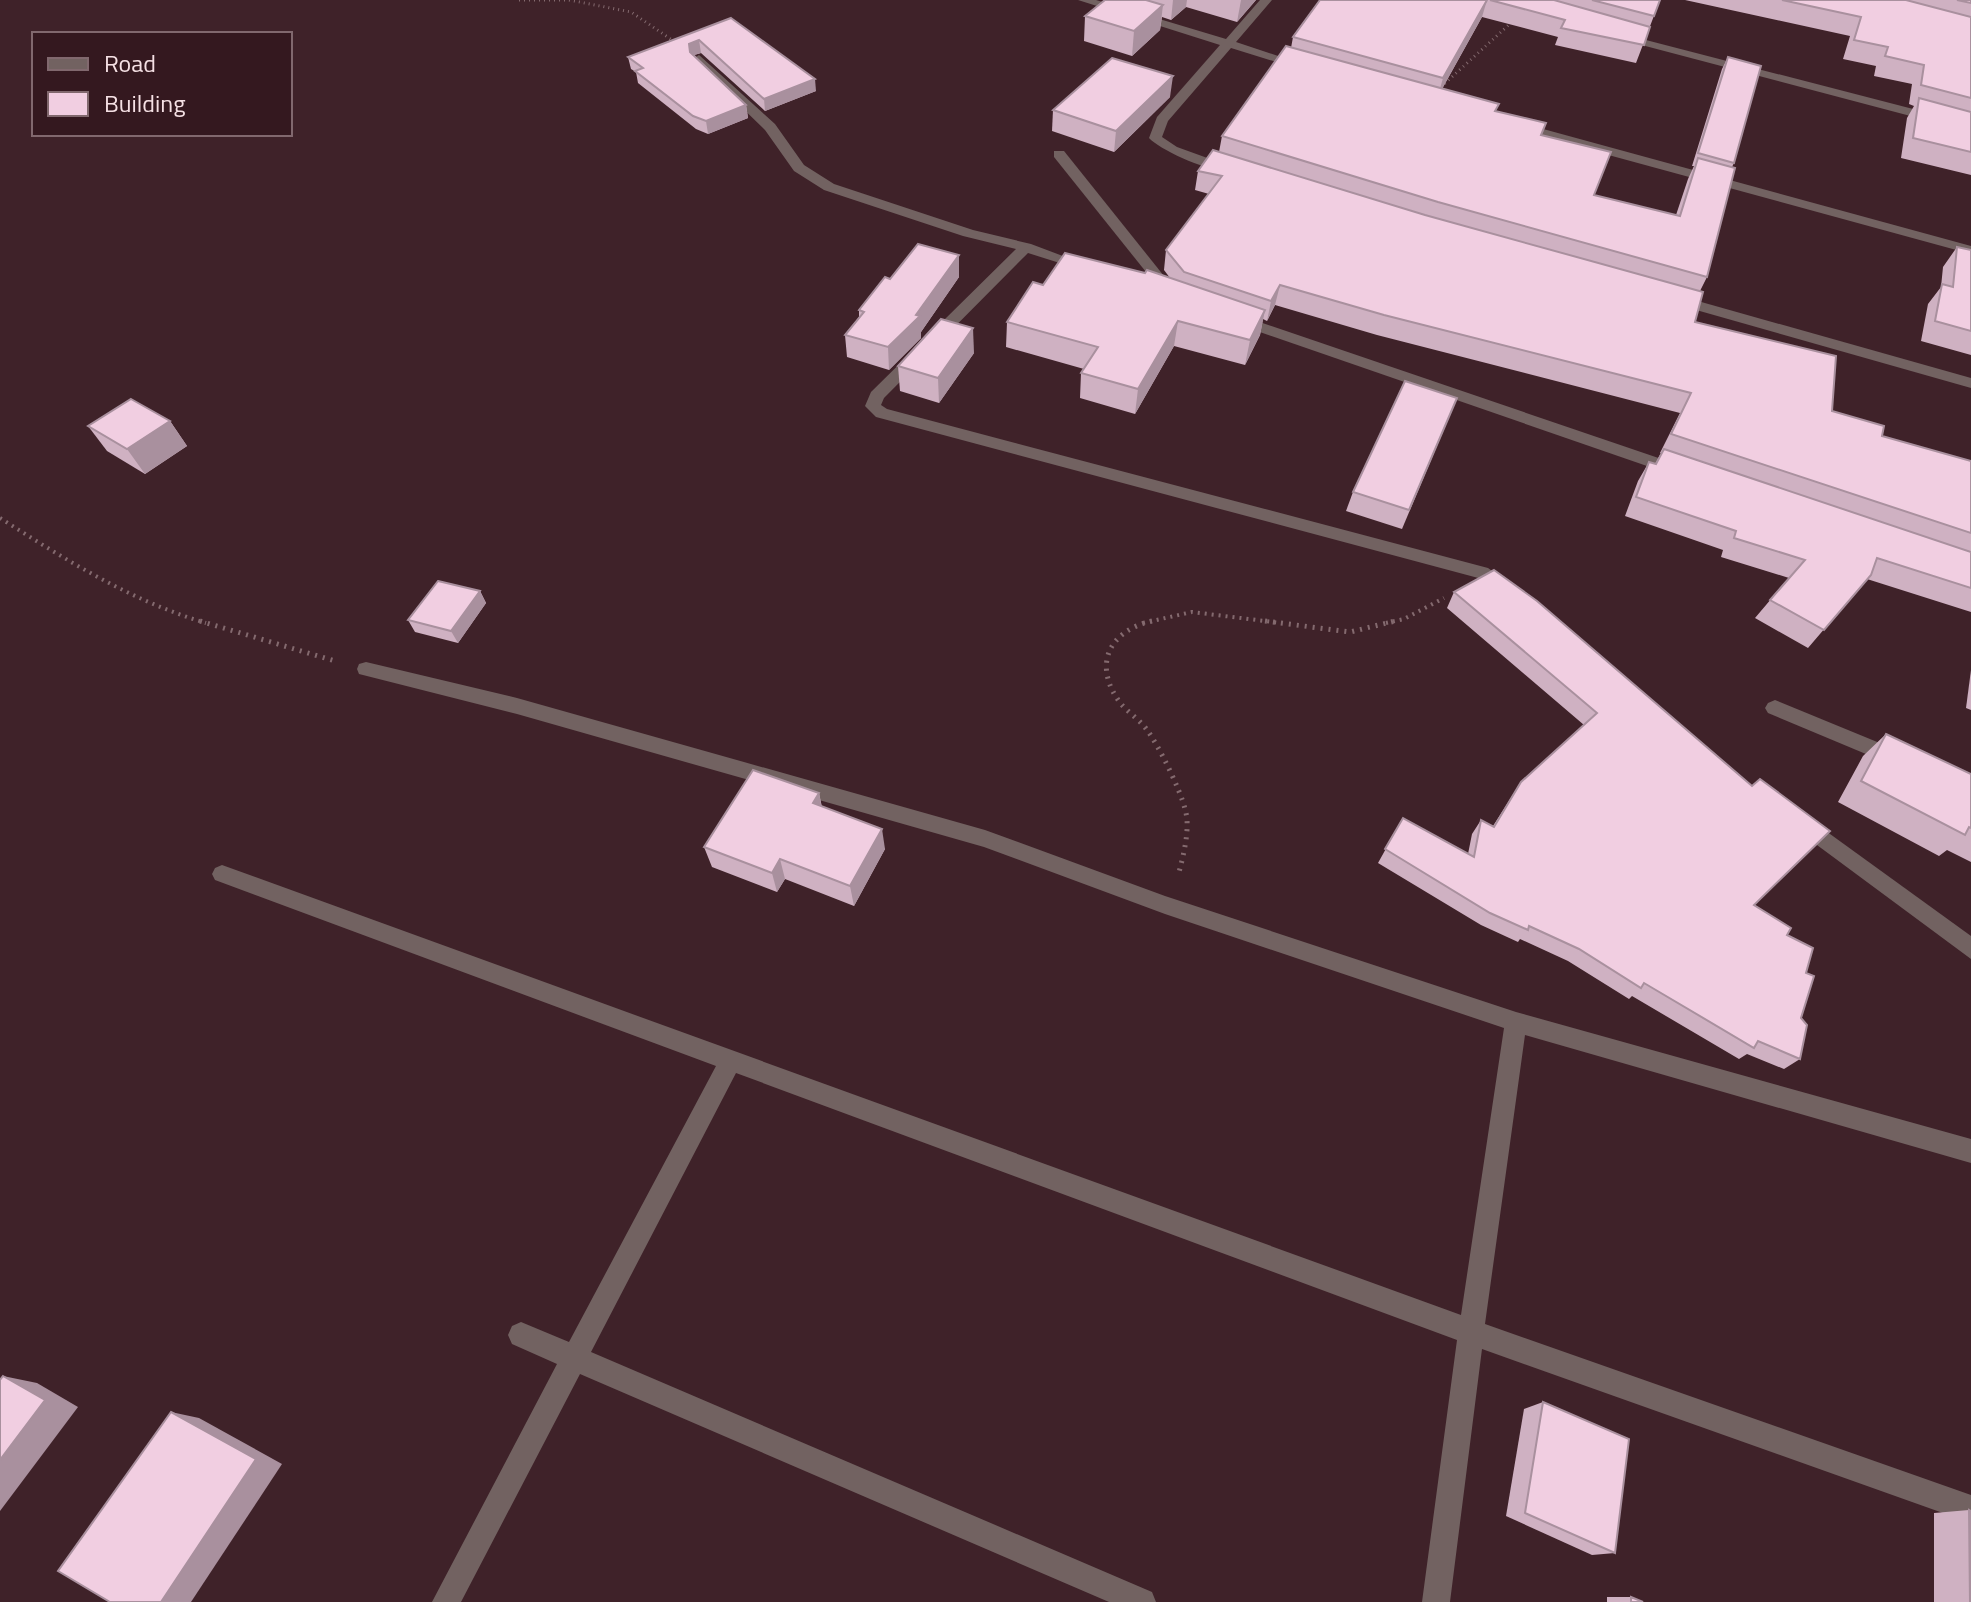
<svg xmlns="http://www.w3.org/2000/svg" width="1971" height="1602" font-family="'Titillium Web',sans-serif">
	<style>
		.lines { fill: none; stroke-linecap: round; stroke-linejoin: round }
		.path-far2 { stroke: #846a6f; stroke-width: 3; stroke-dasharray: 1 4; stroke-linecap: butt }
		.path-far1 { stroke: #846a6f; stroke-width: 4; stroke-dasharray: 2 5; stroke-linecap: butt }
		.path { stroke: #846a6f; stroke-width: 5; stroke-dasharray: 2 6; stroke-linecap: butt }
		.minor { fill: #726261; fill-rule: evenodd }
		.wall { fill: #cfb1c2 }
		.shaded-wall { fill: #a9909e }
		.building { fill: #f1cee1; stroke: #a9909e; stroke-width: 2 }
	</style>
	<rect width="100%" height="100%" fill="#3f2229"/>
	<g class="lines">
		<g class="path-far2">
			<path d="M519 0H569L631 12 675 42"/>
			<path d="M1441 87 1513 21"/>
		</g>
		<g class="path-far1">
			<path d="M0 518C66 560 131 601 206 623"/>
			<path d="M1143 623 1192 612 1281 623"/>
			<path d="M1386 623 1404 619 1444 598"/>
		</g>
		<g class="path">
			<path d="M200 621 335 661"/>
			<path d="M1152 621C1108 631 1092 666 1121 704 1129 713 1140 720 1147 730 1159 746 1180 789 1185 809 1191 828 1183 857 1178 876"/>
			<path d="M1265 621 1350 632 1395 621"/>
		</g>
		<g class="minor">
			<path d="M1078 0H1096L1226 39 1260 0H1272L1236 42 1308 66 1302 70 1231 48 1168 121 1162 137 1177 147 1235 168C1220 178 1161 151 1149 138L1157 117 1220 45Z"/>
			<path d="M1615 32 1971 124V132L1615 38Z"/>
			<path d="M699 55 775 124 804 165 834 184 973 230 1031 244 1092 267 1085 271 1028 253 884 398 881 405 887 409 1488 568 1516 588 1513 593H1501L1482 579 876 417 865 406 871 392 1016 249 963 236 824 190 794 171 765 130 695 62 693 59Z"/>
			<path d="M1518 122 1971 246V254L1513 129 1512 126Z"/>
			<path d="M1054 151H1064L1176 291V297H1166L1054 157Z"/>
			<path d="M1673 294 1971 378V388L1668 302V296Z"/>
			<path d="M1236 314 1685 467 1687 471 1685 475H1673L1231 322 1229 319Z"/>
			<path d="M366 662 517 698 985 830 1165 896 1516 1012 1971 1139V1163L1525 1035 1485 1324 1971 1495V1523L1482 1349 1450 1602H1422L1457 1340 736 1073 591 1352 1152 1592 1156 1602H1109L580 1374 461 1602H432L557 1364 512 1344 508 1335 512 1326 521 1322 569 1342 716 1066 215 880 212 874 215 868 222 865 1461 1315 1504 1028 1165 914 984 847 517 714 359 674 357 669 359 664Z"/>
			<path d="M1775 700 1904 753 1907 759 1904 765 1897 767 1768 713 1765 708 1768 703Z"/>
			<path d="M1801 813 1971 936V959L1794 828 1791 822 1794 816Z"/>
		</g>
	</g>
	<g class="wall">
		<path d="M1105 0H1256L1237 22 1186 7 1171 20 1162 17 1160 30 1132 56 1084 41 1085 16Z"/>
		<path d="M1320 0H1660L1636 63 1555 45 1558 37 1482 17 1442 89 1496 112 1546 123 1541 135 1594 195 1676 215 1688 179 1694 166H1692L1722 69 1728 57 1734 163 1732 167 1707 277 1700 291 1695 322 1832 411 1882 436 1971 461V612L1867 579 1808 648 1755 618 1789 578 1721 557 1723 550 1625 516 1638 481 1649 462 1655 464 1661 453H1660L1680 413 1377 335 1275 305 1267 321 1263 319 1260 335 1245 365 1174 346 1135 414 1080 398 1081 373 1084 369 1006 347 1007 322 1043 285 1145 273 1170 278 1164 270 1166 250 1209 194 1195 190 1198 171 1219 152 1222 136 1291 48 1293 37Z"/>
		<path d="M1685 0H1971V175L1901 158 1907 118 1914 106 1909 104 1912 84 1874 76 1876 66 1843 59 1850 36Z"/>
		<path d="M731 18 816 91 765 111 701 53 694 55 746 105 748 118 708 134 696 129 638 83 636 72 631 69 628 57Z"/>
		<path d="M1170 97 1114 152 1052 131 1053 110Z"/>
		<path d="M1957 247 1971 250V355L1921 341 1928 304 1941 287 1943 267Z"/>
		<path d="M959 255V277L921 332V338L889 370 847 357 845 335 859 317V310L890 279Z"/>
		<path d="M974 353 939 403 900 391 898 366Z"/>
		<path d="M1457 398 1402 529 1346 511 1353 492Z"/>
		<path d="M170 421 187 446 145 474 107 451 88 426Z"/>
		<path d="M1494 570 1754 905 1787 935 1806 973 1801 1018 1800 1059 1784 1069 1747 1054 1739 1059 1632 996 1629 999 1568 961 1520 939 1518 942 1481 925 1378 863 1403 818 1468 854 1472 834 1481 820 1493 826 1521 782 1584 725 1447 608 1454 592Z"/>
		<path d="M480 591 486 603 458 643 415 632 408 620Z"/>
		<path d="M1971 670V710L1966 708Z"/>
		<path d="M1886 734 1971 774V862L1947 850 1939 856 1838 802 1863 756Z"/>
		<path d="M819 793 822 807 885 849 854 906 785 879 777 892 712 867 704 847Z"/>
		<path d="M1543 1402 1615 1553 1592 1555 1506 1516 1524 1409Z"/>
		<path d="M1969 1510 1971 1602H1934V1513Z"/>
		<path d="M1607 1597H1631L1643 1602H1607Z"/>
	</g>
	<g class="shaded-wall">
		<path d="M1173 0H1187L1186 7 1171 20Z"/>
		<path d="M1241 0H1256L1237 22Z"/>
		<path d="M1487 0 1482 17 1438 96 1443 78Z"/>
		<path d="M1163 5 1160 30 1132 56 1134 31Z"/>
		<path d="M699 40 701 53 691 56 689 44Z"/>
		<path d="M1173 76 1170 97 1114 152 1116 131Z"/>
		<path d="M815 79 816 91 765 111 764 99Z"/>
		<path d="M746 105 748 118 708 134 706 121Z"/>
		<path d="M959 255V277L921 332V338L889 370 888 347 916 315Z"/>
		<path d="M1280 285 1275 305 1267 321 1271 301Z"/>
		<path d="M1265 310 1260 335 1245 365 1250 340Z"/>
		<path d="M1178 321 1174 346 1135 414 1138 389Z"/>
		<path d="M973 328 974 353 939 403 938 378Z"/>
		<path d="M170 421 187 446 145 474 127 449Z"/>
		<path d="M480 591 486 603 458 643 451 631Z"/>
		<path d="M819 793 823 815 813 803Z"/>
		<path d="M882 829 885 849 854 906 850 886Z"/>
		<path d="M780 859 785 879 777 892 772 873Z"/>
		<path d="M3 1376 37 1383 78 1407 0 1511V1460Z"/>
		<path d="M171 1412 199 1418 282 1464 191 1602H161Z"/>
	</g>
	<g class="building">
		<path d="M1105 0H1146L1163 5 1134 31 1085 16Z"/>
		<path d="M1320 0H1487L1443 78 1293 37Z"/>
		<path d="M1490 0H1554L1650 27 1644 45 1561 28 1565 20Z"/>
		<path d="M1592 0H1660L1654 16Z"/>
		<path d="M1782 0H1906L1971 17V98L1921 85 1924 65 1885 56 1888 47 1854 40 1861 17Z"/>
		<path d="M1957 0H1971V3Z"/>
		<path d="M731 18 815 79 764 99 699 40 689 44 690 52 746 105 706 121 693 116 635 71 643 68 628 57Z"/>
		<path d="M1286 46 1499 104 1495 111 1546 123 1541 135 1611 152 1594 195 1680 216 1698 158 1735 168 1707 277 1438 202 1222 136Z"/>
		<path d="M1728 57 1761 66 1734 163 1698 153Z"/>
		<path d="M1112 58 1173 76 1116 131 1053 110Z"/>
		<path d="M1919 98 1971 112V152L1913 138Z"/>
		<path d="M1213 150 1425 215 1703 292 1695 322 1836 356 1832 411 1884 426 1882 436 1971 461V533L1671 434 1691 393 1384 315 1280 285 1271 301 1184 272 1166 250 1222 176 1198 171Z"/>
		<path d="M918 244 959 255 916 315 920 316 888 347 845 335 864 312 859 310 885 277 890 279Z"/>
		<path d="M1957 247 1971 250V331L1935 321 1942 284 1953 287Z"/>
		<path d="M1065 253 1145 273 1147 270 1265 310 1250 340 1178 321 1138 389 1081 373 1098 347 1007 322 1033 282 1043 285Z"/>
		<path d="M941 319 973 328 938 378 898 366Z"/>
		<path d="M1405 381 1457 398 1409 510 1353 492Z"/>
		<path d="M131 399 170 421 127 449 88 426Z"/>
		<path d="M1664 449 1971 552V588L1877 558 1871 575 1824 630 1770 600 1805 560 1734 538 1736 531 1636 497 1649 462 1656 464Z"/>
		<path d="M1494 570 1537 601 1752 786 1760 779 1830 831 1754 905 1791 928 1787 935 1813 948 1806 973 1814 976 1801 1018 1807 1025 1800 1059 1758 1041 1754 1048 1644 983 1641 988 1579 949 1529 926 1528 930 1490 913 1385 849 1403 818 1474 857 1481 820 1494 827 1521 782 1597 713 1454 592Z"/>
		<path d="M438 581 480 591 451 631 408 620Z"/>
		<path d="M1886 734 1971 774V828L1969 827 1965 835 1861 781Z"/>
		<path d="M753 770 819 793 813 803 882 829 850 886 780 859 772 873 704 847Z"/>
		<path d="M3 1376 45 1400 0 1460V1380Z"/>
		<path d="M1543 1402 1629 1439 1615 1553 1525 1513Z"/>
		<path d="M171 1412 256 1459 161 1602H110L58 1571Z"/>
		<path d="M1969 1510 1971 1511V1602H1970Z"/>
		<path d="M1631 1597 1643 1602H1631Z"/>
	</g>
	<rect x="32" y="32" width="260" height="104" fill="#34181f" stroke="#81686e" stroke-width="2"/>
	<rect x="48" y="58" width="40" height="12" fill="#726261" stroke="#81686e" stroke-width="2"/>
	<text x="104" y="72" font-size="24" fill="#f5e0e4">Road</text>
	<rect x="48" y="92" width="40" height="24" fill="#f1cee1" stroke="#81686e" stroke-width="2"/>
	<text x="104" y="112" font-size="24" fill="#f5e0e4">Building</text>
</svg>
